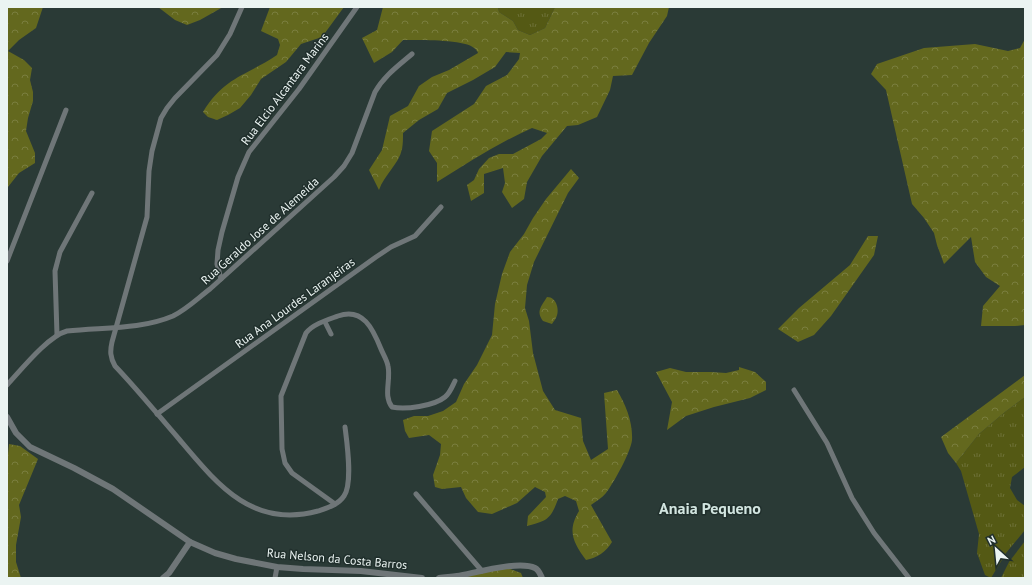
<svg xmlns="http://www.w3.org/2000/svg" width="1032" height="585" font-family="'PT Sans',sans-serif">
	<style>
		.grass { fill: url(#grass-tufts) }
		.forest { fill: url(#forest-crowns) }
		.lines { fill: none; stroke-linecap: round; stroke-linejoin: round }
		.minor { stroke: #6f7678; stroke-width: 5 }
		.tertiary { stroke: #6f7678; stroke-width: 6 }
		.labels { text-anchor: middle; stroke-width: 3; stroke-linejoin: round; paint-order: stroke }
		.street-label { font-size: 12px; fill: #ebf4f2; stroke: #202f2c }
		.district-label { font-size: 16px; font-weight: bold; fill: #d2e5e0; stroke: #202f2c }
	</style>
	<defs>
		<pattern id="grass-tufts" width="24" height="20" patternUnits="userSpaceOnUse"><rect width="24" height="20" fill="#545914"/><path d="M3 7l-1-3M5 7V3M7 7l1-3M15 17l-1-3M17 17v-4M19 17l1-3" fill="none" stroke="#6d7137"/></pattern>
		<pattern id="forest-crowns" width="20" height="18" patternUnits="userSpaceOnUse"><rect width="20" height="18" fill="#63681e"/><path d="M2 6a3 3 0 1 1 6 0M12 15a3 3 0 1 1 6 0" fill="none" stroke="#7a7e3f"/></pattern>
	</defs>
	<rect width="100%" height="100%" fill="#2a3a36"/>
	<g class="grass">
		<path d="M498 7H555L545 28 530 35 518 30 513 21 499 12Z"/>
		<path d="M1025 397V467L1012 477 1010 488 1017 500 1025 506V530L1006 553 991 578 985 575 977 553 979 534 961 471 956 463 979 434 1005 412Z"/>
		<path d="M1025 541V578H1001L1009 562Z"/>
	</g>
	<g class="forest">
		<path d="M7 7H43L36 28 19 40 8 51 24 60 32 68 30 80 33 92V101L28 118 26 131 35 153V163L19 173 8 187 7 205Z"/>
		<path d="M158 7H223L200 20 187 25 175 20Z"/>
		<path d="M270 7H344L322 37 301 44 286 62 261 79 251 95 240 108 228 115 217 120 208 117 203 112C224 77 246 76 277 55L280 45 278 39 261 31Z"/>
		<path d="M383 7H498L499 12 513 21 518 30 530 35 545 28 555 7H669L667 16 649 43 632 75 613 76 610 90 597 117 578 125 567 126 542 156 527 182 524 199 512 208 502 192 505 183 503 168 484 174V193L471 201 467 185 474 180 479 169 489 158 499 154H513L541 139 547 133 532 128C498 143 468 163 437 182V163L429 151 432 131 474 104 486 86 507 75 519 59 520 53 506 52 495 67 473 80 447 93 438 109 419 120 403 133C403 138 403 144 402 149 399 164 384 175 379 190L369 170 382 150 390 116 408 106 419 86 432 77 449 70 478 53C478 52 475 48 474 48 465 39 417 40 403 40L392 52 374 63 362 38 377 30Z"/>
		<path d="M1025 39V325L1015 326H981L983 306 1000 286 986 277 975 262 971 237 944 264 937 245 934 233 924 218 912 204 886 90 871 74 877 64 924 48 975 44 1008 51 1020 48Z"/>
		<path d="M571 169 579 178 568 193 534 262 527 285 525 308 529 321 533 353 543 391 555 410 581 418 583 441 591 460 608 449 604 393 617 390C626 405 633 423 632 440 631 452 613 484 606 493 602 498 596 501 591 505L612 542C606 552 597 558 586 560 573 542 567 531 579 511L576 501 565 496 558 499C551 519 547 521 527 526L528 516 546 497 545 492 535 487 517 503 492 514 478 512 466 498 461 487 442 489 435 487 433 475 440 455 441 444 429 435 409 438 405 431 403 420 414 416H428L443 411 456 402 464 384 477 365 492 335 495 304 502 274 510 252 524 234 533 218 546 199Z"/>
		<path d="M868 236H878L874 255 831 316 814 335 798 342 778 329 799 308 850 265Z"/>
		<path d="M547 297C557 297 560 311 556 318 555 320 553 322 552 324L543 321C536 311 541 307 547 297Z"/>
		<path d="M739 367 755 372 766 382V390L750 398 714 407 686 416 667 430 672 402 656 372 670 368 686 372H711L726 373 739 370Z"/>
		<path d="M1025 375V397L1005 412 979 434 956 463 948 453 941 437Z"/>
		<path d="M9 444 20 446 38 459 19 505 21 517 16 545V562L21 578H7V464Z"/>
		<path d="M507 568 521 573 523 578H445Z"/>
	</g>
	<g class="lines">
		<g class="minor">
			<path d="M242 7 230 34 217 55 175 98 167 108 161 118 152 151 149 171 147 217 112 342C110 351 110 357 115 366 137 389 158 415 179 439 217 484 252 529 318 511 327 508 338 505 344 496 353 483 347 443 345 427"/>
			<path d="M7 261 66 110"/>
			<path d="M221 279 217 264 218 250 222 232 238 177 249 152 299 89 357 7"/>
			<path d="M325 322 331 334"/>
			<path d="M57 335 55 271 60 252 92 193"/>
			<path d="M7 385C21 370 48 336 67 331 102 327 140 330 173 316 187 309 198 298 210 289L334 177 344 166 352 153 375 92C384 76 398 66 412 54"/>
			<path d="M794 390 827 443 852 498 874 533 909 578"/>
			<path d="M157 414 376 257 391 247 415 236 441 207"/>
			<path d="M416 494 482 571"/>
			<path d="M335 504 292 473 285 463 282 449 281 396 306 333C313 324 327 320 338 316 363 307 373 329 381 349 383 354 387 360 388 366 391 381 383 395 392 407 405 410 434 406 445 397 450 393 452 387 455 381"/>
			<path d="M275 578 277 567"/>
		</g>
		<g class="tertiary">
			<path d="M7 417 16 433 30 447 74 468 113 489 190 542 215 553 236 559 277 567 303 569 361 571 422 578"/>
			<path d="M163 578 169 573 190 542"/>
			<path d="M439 578C445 577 451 577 457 576 475 573 519 560 535 568 539 570 540 574 542 578"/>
		</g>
	</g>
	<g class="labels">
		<g class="street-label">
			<text transform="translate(285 89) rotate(-53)" y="4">Rua Elcio Alcantara Marins</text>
			<text transform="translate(260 231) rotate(-42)" y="4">Rua Geraldo Jose de Alemeida</text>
			<text transform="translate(295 303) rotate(-36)" y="4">Rua Ana Lourdes Laranjeiras</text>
			<text transform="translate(337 559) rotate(5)" y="4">Rua Nelson da Costa Barros</text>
		</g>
		<g class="district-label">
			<text x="710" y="514">Anaia Pequeno</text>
		</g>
	</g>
	<rect width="1032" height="585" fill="none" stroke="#ebf4f2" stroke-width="16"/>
	<g transform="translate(996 549) rotate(333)" stroke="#202f2c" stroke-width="3" paint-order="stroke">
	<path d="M0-3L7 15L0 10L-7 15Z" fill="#ebf4f2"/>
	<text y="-6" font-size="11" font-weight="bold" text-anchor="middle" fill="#ebf4f2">N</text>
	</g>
</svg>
